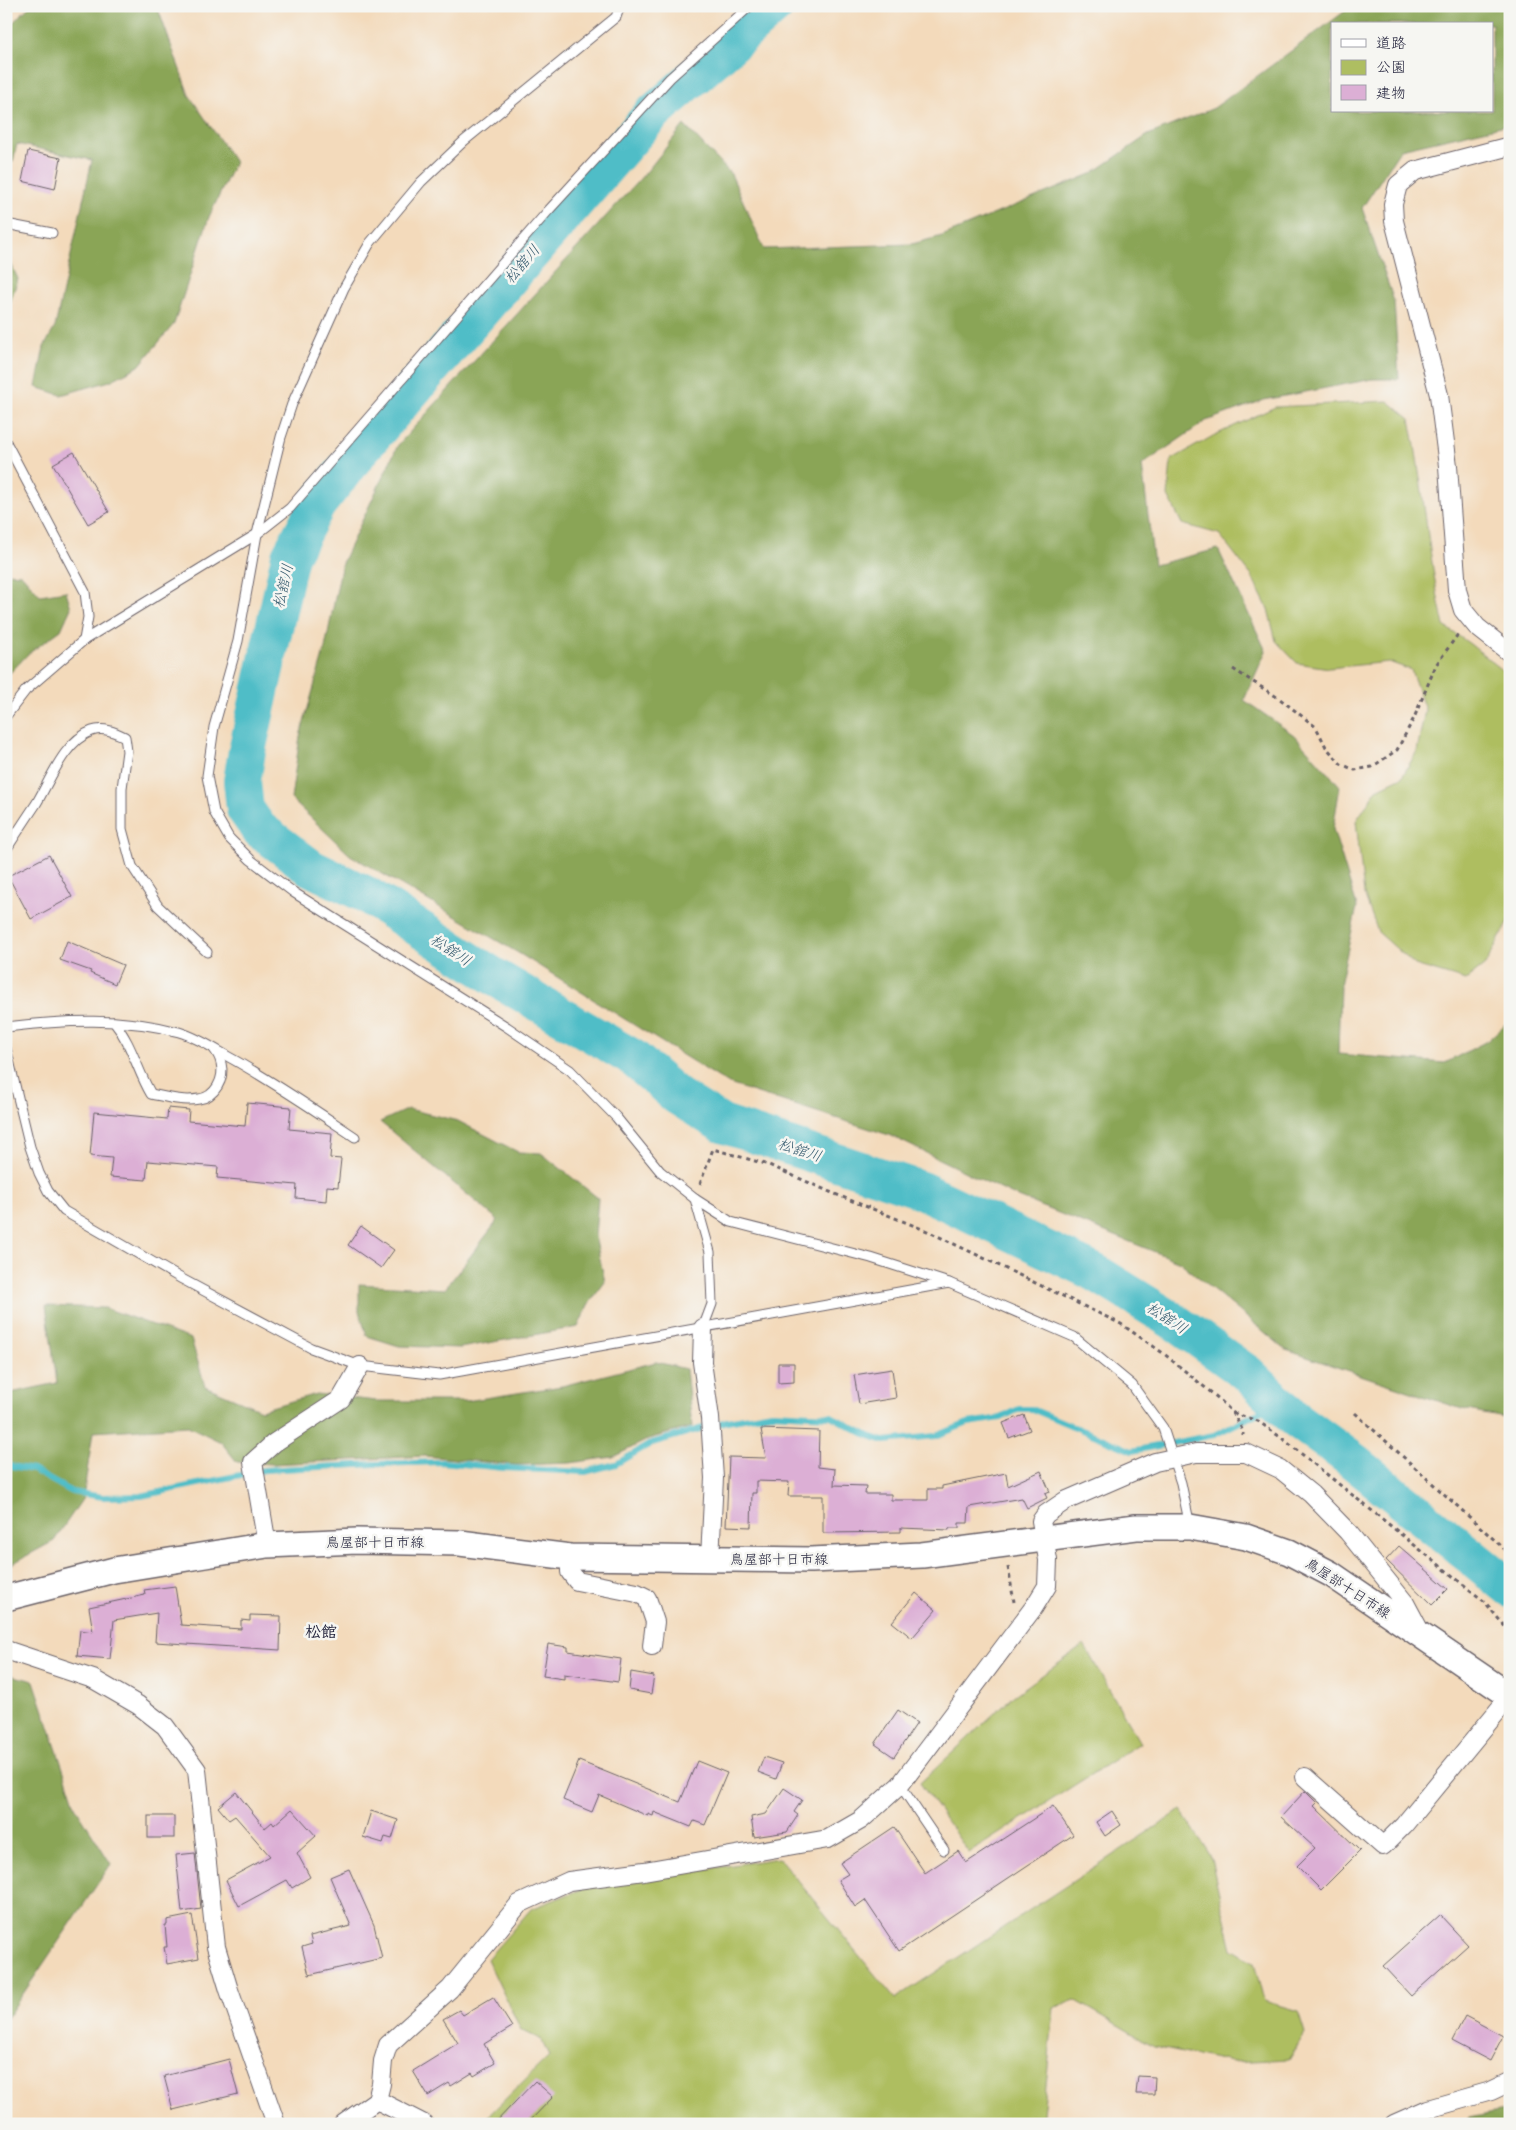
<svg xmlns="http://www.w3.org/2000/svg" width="1516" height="2130" font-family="Delius,'Klee One',sans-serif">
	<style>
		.green { fill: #aebe61; stroke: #68704e }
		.forest { fill: #8aa557; stroke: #566449; fill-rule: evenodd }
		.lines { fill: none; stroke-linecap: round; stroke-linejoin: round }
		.stream { stroke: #4fbdc7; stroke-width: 6 }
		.river { stroke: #4fbdc7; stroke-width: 38 }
		.building { fill: #dcafd5 }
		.lane-casing { stroke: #6b6268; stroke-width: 11 }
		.street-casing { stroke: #6b6268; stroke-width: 20 }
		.secondary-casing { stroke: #6b6268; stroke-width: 28 }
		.path { stroke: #6b6268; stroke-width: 3; stroke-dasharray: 4 4; stroke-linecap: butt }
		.lane { stroke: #fff; stroke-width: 9 }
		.street { stroke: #fff; stroke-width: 18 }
		.secondary { stroke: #fff; stroke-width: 25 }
		.labels { text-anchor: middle; stroke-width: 5; stroke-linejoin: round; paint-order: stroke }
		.street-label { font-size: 14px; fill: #22223b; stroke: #f6f6f2 }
		.water-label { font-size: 15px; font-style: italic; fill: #32586c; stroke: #f6f6f2 }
		.quarter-label { font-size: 16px; font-weight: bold; fill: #22223b; stroke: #f6f6f2 }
	</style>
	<rect width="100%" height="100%" fill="#f6f6f2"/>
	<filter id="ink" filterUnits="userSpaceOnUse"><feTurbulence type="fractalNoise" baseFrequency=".02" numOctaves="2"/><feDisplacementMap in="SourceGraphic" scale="10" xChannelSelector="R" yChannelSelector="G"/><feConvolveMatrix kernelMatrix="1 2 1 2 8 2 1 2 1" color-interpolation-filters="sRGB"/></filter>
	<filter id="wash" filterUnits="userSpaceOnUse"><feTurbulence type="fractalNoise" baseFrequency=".0096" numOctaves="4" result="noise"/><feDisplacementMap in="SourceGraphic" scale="20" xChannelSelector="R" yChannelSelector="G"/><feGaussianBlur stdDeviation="1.12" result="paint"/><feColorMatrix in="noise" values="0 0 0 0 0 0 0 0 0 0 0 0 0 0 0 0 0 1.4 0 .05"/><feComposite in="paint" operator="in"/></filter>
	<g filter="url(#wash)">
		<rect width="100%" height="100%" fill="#f3dabb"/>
		<g class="green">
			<path d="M1388 401 1410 419C1424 488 1428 558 1444 626L1470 644 1510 676V919L1485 965 1466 980 1415 965 1378 932 1364 894 1356 821 1377 789 1402 777 1417 751 1425 710 1411 670 1389 662 1329 668 1297 663 1276 641 1268 609 1251 575 1219 534 1182 524 1168 496 1171 460 1213 436 1275 407Z"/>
			<path d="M1084 1645 1140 1743 969 1853 920 1783 1012 1697Z"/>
			<path d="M1181 1810 1210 1855 1232 1949 1254 1962 1264 2001 1298 2011 1305 2033 1289 2059 1231 2062 1154 2046 1075 2000 1054 2008 1042 2124H480L549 2056 542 2040 521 2030 487 1959 531 1909 587 1887 779 1858 895 1999Z"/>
		</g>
		<g class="forest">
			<path d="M30 6H157L189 95 235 162 209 217 174 324 139 366 110 381 61 395 36 387 44 347 55 327 92 160 17 144 13 162 6 160V29Z"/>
			<path d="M1352 6H1510V124L1401 149 1362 208 1394 301 1399 379H1373L1264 400 1206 421 1142 465 1154 565 1218 549 1266 651 1244 700 1294 735 1340 786 1333 829 1357 907 1340 985 1338 1054 1445 1063 1487 1041 1510 1020V1418L1462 1409 1286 1350 1180 1262 1011 1194 889 1135 729 1084 520 954 350 855 291 799 300 736 325 648 342 563 398 445 648 170 684 125 731 174 764 249 912 244 942 236 1091 174 1148 135 1214 108ZM1332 24H1492V111H1332Z"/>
			<path d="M6 253 18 279 6 314Z"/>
			<path d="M6 573 21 574 40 595 66 591 71 608 61 630 28 654 6 677Z"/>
			<path d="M408 1109 458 1121 518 1152 541 1153 598 1198 595 1236 605 1282 588 1305 578 1327 460 1348 399 1346 367 1336 359 1311V1284L445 1289 498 1220 380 1122Z"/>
			<path d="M46 1306 105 1308 191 1339 205 1386 261 1410 316 1394 376 1401H466L562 1386 656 1362 686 1369 692 1427 651 1438 613 1457 570 1463 516 1465 425 1456 272 1464 237 1462 221 1442 188 1426 93 1432 83 1498 54 1541 6 1567V1394L57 1383Z"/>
			<path d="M6 1674 34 1681 76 1808 111 1864 6 2019Z"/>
			<path d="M1510 2110V2124H1466L1469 2118Z"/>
		</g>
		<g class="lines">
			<path class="stream" d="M6 1465 33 1470 72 1492 103 1497 141 1496 264 1470 375 1464 442 1462 504 1468 585 1472 616 1464 652 1443 727 1421 772 1413 831 1416 869 1436 884 1441 936 1436 968 1423 1001 1418 1019 1409H1032L1132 1451 1214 1435 1260 1412 1271 1395"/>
			<path class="river" d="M775 6 652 114 364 446 317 505 290 556 247 751 242 781 245 809 259 829 311 868 367 895 498 979 633 1058 677 1096 722 1124 921 1190 1096 1273 1175 1322 1248 1374 1293 1417 1352 1460 1510 1588"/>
		</g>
		<g id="blocks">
			<g class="building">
				<path d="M28 151 61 158 55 189 22 181Z"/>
				<path d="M74 452 109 512 88 524 53 464Z"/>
				<path d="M49 855 72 897 31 919 8 876Z"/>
				<path d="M67 941 123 965 115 984 90 973 91 971 60 960Z"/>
				<path d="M247 1103 291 1107 289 1129 332 1133 330 1158 341 1159 338 1187 327 1186 326 1201 296 1198 297 1185 217 1178 218 1167 148 1161 146 1180 110 1177 112 1158 90 1156 94 1112 167 1119 168 1108 189 1110 188 1121 245 1126Z"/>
				<path d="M361 1226 394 1250 381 1268 348 1245Z"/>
				<path d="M778 1363H794V1382L778 1383Z"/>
				<path d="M892 1369 896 1398 859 1404 854 1375Z"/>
				<path d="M1024 1415 1030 1430 1009 1438 1003 1423Z"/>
				<path d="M761 1429 819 1431 818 1467 835 1469 834 1485 866 1486 865 1494H891V1500H928V1489H942V1486L1006 1473 1008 1486 1041 1471 1050 1492 1045 1494 1047 1498 1027 1508 1022 1498 969 1507 968 1523H959V1528H949V1530L901 1528V1532L823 1533V1496H788L789 1482 756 1481V1493H752L751 1527 726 1526 729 1457 766 1458Z"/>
				<path d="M1399 1546 1448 1589 1432 1605 1386 1560Z"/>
				<path d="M175 1586 181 1625 241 1629V1620L250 1621V1615L281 1616 280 1650 155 1642 157 1613 114 1620 110 1659 77 1656 80 1630 93 1632 89 1607 145 1595 144 1590Z"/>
				<path d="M916 1593 936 1610 912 1638 892 1622Z"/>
				<path d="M548 1644 568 1647V1651L621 1659 618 1682 564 1674V1679L543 1676Z"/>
				<path d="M631 1672 654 1676 651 1694 629 1690Z"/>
				<path d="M898 1710 917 1723 894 1757 875 1744Z"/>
				<path d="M764 1757 782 1763 776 1779 758 1772Z"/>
				<path d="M579 1761 680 1802 697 1761 727 1773 705 1825 694 1821 691 1827 654 1812 653 1816 648 1814V1816L599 1795 592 1812 563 1800Z"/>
				<path d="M784 1788 802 1800 794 1812 798 1815 787 1832 754 1837 751 1817 766 1814Z"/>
				<path d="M1305 1791 1317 1803 1314 1806 1360 1851 1321 1890 1297 1866 1315 1848 1281 1817Z"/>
				<path d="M236 1792 265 1828 272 1822 274 1825 292 1809 316 1836 297 1853 310 1877 292 1888 287 1880 239 1906 226 1880 270 1856 235 1816 229 1820 218 1807Z"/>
				<path d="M1053 1806 1073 1835 899 1951 865 1900 855 1907 838 1880 848 1874 840 1863 894 1827 925 1873 958 1851 966 1863Z"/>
				<path d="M371 1811 398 1820 392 1839 385 1837 383 1843 363 1837Z"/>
				<path d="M1112 1811 1121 1825 1105 1836 1096 1822Z"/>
				<rect x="148" y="1816" width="26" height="22"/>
				<path d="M195 1853 201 1909 182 1912 176 1855Z"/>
				<path d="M349 1869 374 1925 382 1958 309 1975 302 1947 312 1944 310 1936 351 1926 330 1877Z"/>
				<path d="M192 1915 199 1958 167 1964 164 1947H167L165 1925H167V1920Z"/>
				<path d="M1440 1915 1468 1945 1411 1996 1383 1966Z"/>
				<path d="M493 1997 512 2027 484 2044 495 2063 474 2076 472 2073 451 2086 449 2083 428 2096 413 2071 458 2043 443 2019 459 2010 463 2015Z"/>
				<path d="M1465 2016 1503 2036 1490 2061 1452 2041Z"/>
				<path d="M229 2059 238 2094 173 2110 164 2076Z"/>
				<path d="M1138 2076 1155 2077 1154 2094H1136Z"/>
				<path d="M535 2081 553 2097 527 2124H494Z"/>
			</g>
		</g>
	</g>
	<g filter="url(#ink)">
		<use href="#blocks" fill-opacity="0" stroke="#6b6268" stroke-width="1"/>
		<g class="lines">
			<g class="lane-casing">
				<g id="lane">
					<path d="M620 6 616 17 464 141 421 182 370 243 344 288 292 404 281 437 257 534 238 641 214 727 207 776 214 812 229 838 251 860 293 892 507 1027 570 1070 616 1117 660 1171 695 1199 710 1252 712 1304 703 1328"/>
					<path d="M6 224 52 233"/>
					<path d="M6 442 85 592 88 617 84 640"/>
					<path d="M6 716 26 690 84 640 257 534 290 508 548 211 670 78 750 6"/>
					<path d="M6 850C16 834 26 819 36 804 50 781 64 741 92 731 104 727 115 732 125 737L127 751 122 788V829L132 866 158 906 207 952"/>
					<path d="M114 1022C132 1044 137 1070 151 1094 166 1097 183 1102 199 1099 215 1097 225 1079 221 1063 220 1058 217 1053 214 1049"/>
					<path d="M6 1027C64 1020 123 1017 179 1032 196 1037 212 1047 227 1056 271 1080 313 1109 355 1137"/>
					<path d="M6 1048 30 1147 39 1173 48 1191 64 1211 182 1279 311 1348 360 1366 439 1375 949 1283"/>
					<path d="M695 1199 731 1222 871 1258 949 1283 1074 1337 1132 1385 1163 1428 1181 1483 1190 1526"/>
					<path d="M900 1785 944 1850"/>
				</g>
			</g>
			<g class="street-casing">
				<g id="street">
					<path d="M1510 146 1415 171 1398 185 1393 204 1394 221 1439 395 1448 466 1457 590 1463 610 1477 627 1510 653"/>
					<path d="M703 1328 702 1362 710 1418 714 1478 710 1559"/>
					<path d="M267 1545 253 1462 274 1443 341 1399 360 1366"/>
					<path d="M570 1557V1572L577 1581 637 1593 647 1598 655 1622 652 1646"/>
					<path d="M6 1650 93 1679 138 1705 165 1726 197 1770 216 1947 229 1990 276 2124"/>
					<path d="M1305 1777 1383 1846 1404 1825 1510 1696"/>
					<path d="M377 2100 424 2124"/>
					<path d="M343 2124 377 2100 381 2084 383 2061 388 2045 450 1989 519 1904 569 1881 644 1871 828 1839 861 1820 900 1785 1034 1607 1047 1586 1048 1560 1041 1521 1046 1514 1065 1501 1155 1462 1196 1453H1246L1280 1469 1311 1494 1348 1532 1405 1603 1421 1633"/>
					<path d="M1394 2124 1428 2109 1491 2091 1510 2082"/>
				</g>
			</g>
			<g class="secondary-casing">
				<path id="secondary" d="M6 1598 114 1570 267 1545 357 1541 460 1543 570 1557 811 1560 922 1555 1136 1527H1190L1246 1537 1289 1552 1331 1574 1510 1696"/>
			</g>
			<g class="path">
				<path d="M1233 669 1280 699 1316 727 1326 747 1341 764 1355 770 1372 767 1397 750 1414 718 1436 665 1459 633"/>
				<path d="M700 1184 713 1149 769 1165 830 1192 925 1230 1121 1324 1163 1353 1219 1399 1233 1413 1243 1431V1435"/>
				<path d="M1233 1413 1258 1421 1283 1439 1485 1602 1510 1633"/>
				<path d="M1355 1413 1510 1554"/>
				<path d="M1008 1567 1014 1602"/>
			</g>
			<use href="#lane" class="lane"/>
			<use href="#street" class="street"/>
			<use href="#secondary" class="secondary"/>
		</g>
	</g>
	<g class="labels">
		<g class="street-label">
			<text x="375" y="1547">鳥屋部十日市線</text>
			<text x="779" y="1564">鳥屋部十日市線</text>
			<text transform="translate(1348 1588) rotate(33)" y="5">鳥屋部十日市線</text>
		</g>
		<g class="water-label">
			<text transform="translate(522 264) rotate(-49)" y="5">松舘川</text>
			<text transform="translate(283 586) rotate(-77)" y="5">松舘川</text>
			<text transform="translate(451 950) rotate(33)" y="5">松舘川</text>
			<text transform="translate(800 1150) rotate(18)" y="5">松舘川</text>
			<text transform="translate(1167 1318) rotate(33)" y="5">松舘川</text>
		</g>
		<g class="quarter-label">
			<text x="321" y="1637">松館</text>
		</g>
	</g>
	<rect width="1516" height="2130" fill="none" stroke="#f6f6f2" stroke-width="25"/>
	<rect x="1331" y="22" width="162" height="90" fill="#f6f6f2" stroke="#a1a1a9"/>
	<rect x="1341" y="39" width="25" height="8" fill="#ffffff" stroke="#a1a1a9"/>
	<text x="1376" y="48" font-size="15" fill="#22223b">道路</text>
	<rect x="1341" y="60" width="25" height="15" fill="#aebe61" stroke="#a1a1a9"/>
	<text x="1376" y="72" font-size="15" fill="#22223b">公園</text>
	<rect x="1341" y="85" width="25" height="15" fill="#dcafd5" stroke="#a1a1a9"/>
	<text x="1376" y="98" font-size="15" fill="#22223b">建物</text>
</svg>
